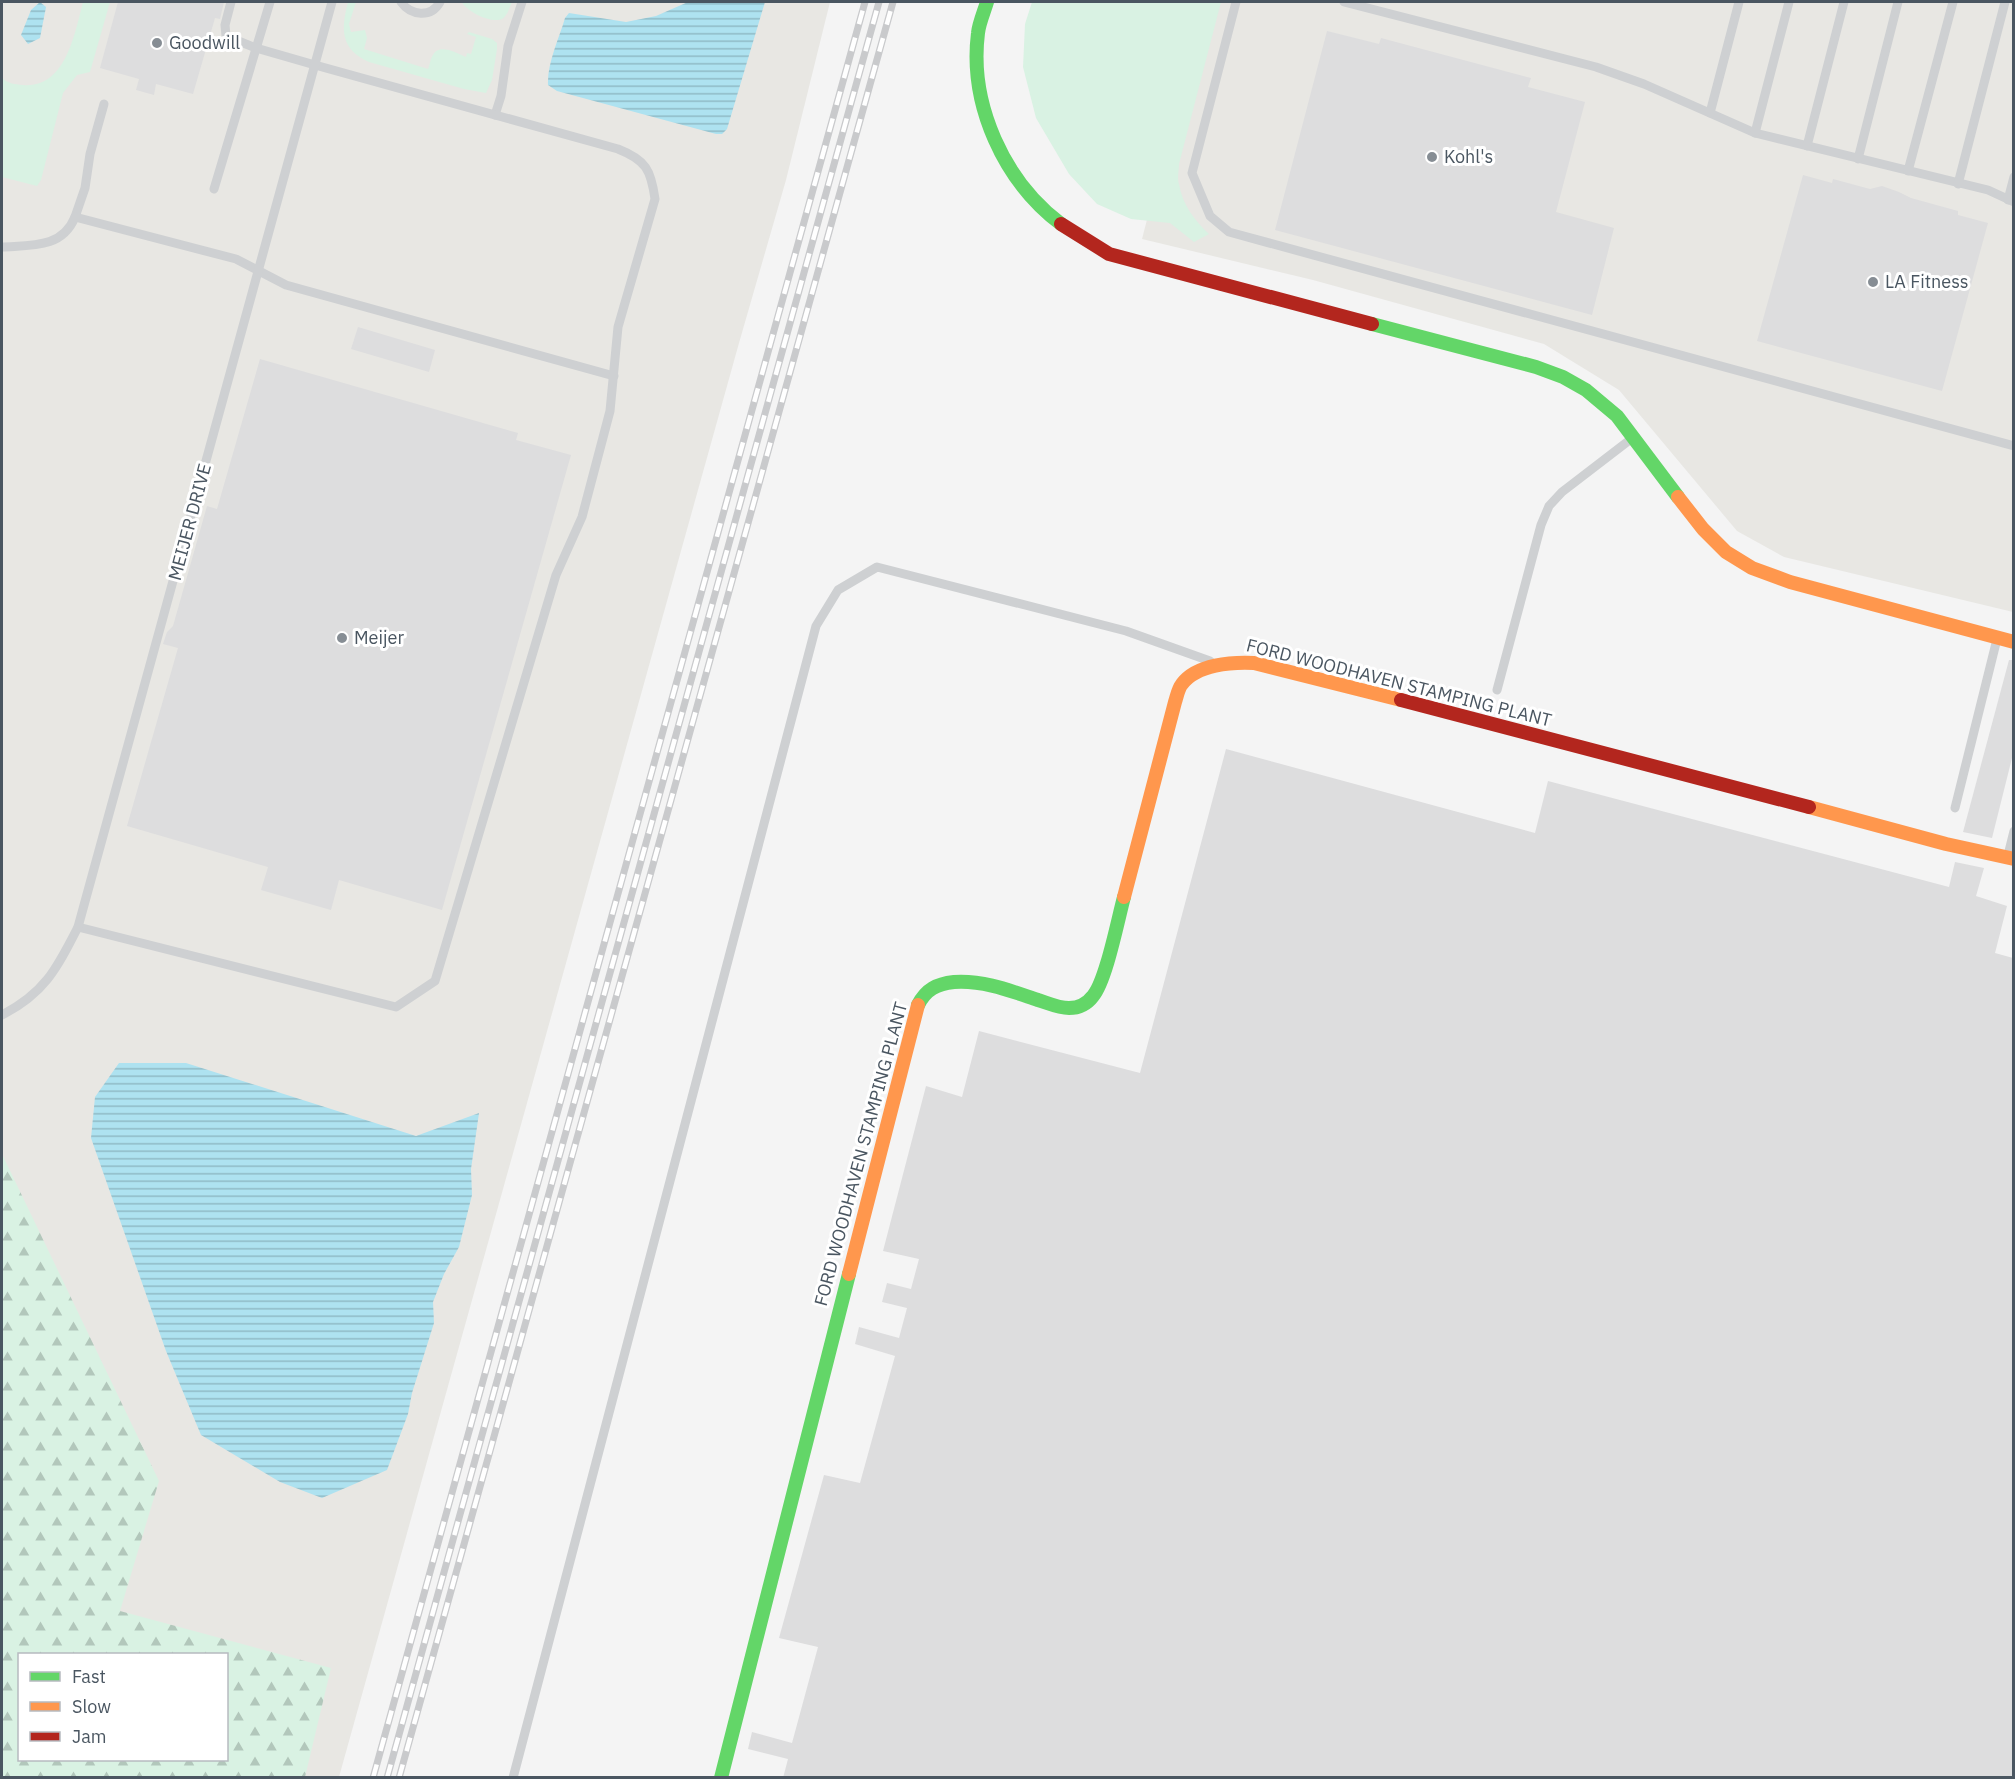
<svg xmlns="http://www.w3.org/2000/svg" width="2015" height="1779" font-family="'IBM Plex Sans',sans-serif">
	<style>
		.commercial { fill: #e8e7e3; fill-rule: evenodd }
		.green { fill: #d9f2e3 }
		.forest { fill: url(#forest-firs); fill-rule: evenodd }
		.water { fill: url(#water-rules) }
		.building { fill: #ddddde }
		.lines { fill: none; stroke-linecap: round; stroke-linejoin: round }
		.lane { stroke: #ced0d2; stroke-width: 9 }
		.fast { stroke: #63d668; stroke-width: 14 }
		.slow { stroke: #ff974d; stroke-width: 14 }
		.jam { stroke: #b3261e; stroke-width: 14 }
		.rail-casing { stroke: #c9cacc; stroke-width: 7 }
		.rail { stroke: #fff; stroke-width: 4.5; stroke-dasharray: 14; stroke-linecap: butt }
		.poi-dot { fill: #868d94; stroke: #fff; stroke-width: 2 }
		.labels { text-anchor: middle; stroke-width: 6; stroke-linejoin: round; paint-order: stroke }
		.poi-label { font-size: 18px; fill: #4a5661; stroke: #fff; text-anchor: start }
		.street-label { font-size: 18px; fill: #4a5661; stroke: #fff }
	</style>
	<defs>
		<pattern id="forest-firs" width="22" height="20" patternUnits="userSpaceOnUse" patternTransform="scale(1.5)"><rect width="22" height="20" fill="#d9f2e3"/><path d="M5 1l3.5 6h-7zM16 11l3.5 6h-7z" fill="#b2c7bb"/></pattern>
		<pattern id="water-rules" width="6" height="5" patternUnits="userSpaceOnUse" patternTransform="scale(1.5)"><rect width="6" height="5" fill="#aee2f0"/><path d="M0 2.5h6" fill="none" stroke="#90bac6"/></pattern>
	</defs>
	<rect width="100%" height="100%" fill="#f4f4f4"/>
	<g class="commercial">
		<path d="M2 2H830L786 180 739 343 339 1777 2 1778ZM20 1654H226V1760H20Z"/>
		<path d="M1203 2H2013V612L1784 557 1737 531 1619 390 1544 344 1313 280 1142 239Z"/>
	</g>
	<g class="green">
		<path d="M83 2H110L90 72 77 75 63 93 41 180 37 186 2 177V78C9 84 14 84 23 85 66 89 75 32 83 2Z"/>
		<path d="M348 2H356L349 24 351 32 365 30 367 38 364 49 428 69C430 65 430 59 433 55 439 43 457 53 466 57L467 53 471 54 476 37 467 34 469 32 492 39 497 43V49L492 80 486 93 464 89 369 62C340 49 341 29 348 2Z"/>
		<path d="M462 2H512C509 8 508 15 502 19 491 24 466 11 462 2Z"/>
		<path d="M1032 2H1221L1179 164C1179 171 1177 178 1179 184 1182 204 1195 221 1209 234L1194 242 1170 223 1131 219 1097 204 1069 174 1036 118 1023 67 1025 24Z"/>
	</g>
	<path class="forest" d="M2 1154 159 1481 120 1611 331 1668 305 1777H2ZM20 1654H226V1760H20Z"/>
	<g class="water">
		<path d="M40 2 46 7 40 38 28 44 21 35 31 10Z"/>
		<path d="M688 2H765L727 129 722 134H716L557 91 548 85C547 63 559 39 565 18L569 13 626 22 656 16Z"/>
		<path d="M119 1063H186L416 1136 479 1113 471 1169 472 1195 459 1247 444 1274 433 1302 434 1323 412 1393 408 1414 387 1470 322 1498 280 1482 201 1435 166 1351 91 1138 95 1097Z"/>
	</g>
	<g class="building">
		<path d="M118 2H224L220 19 215 18 193 94 156 84 154 95 136 90 139 79 100 68Z"/>
		<path d="M1327 31 1379 44 1381 38 1531 78 1528 87 1585 102 1556 212 1614 228 1592 315 1275 230Z"/>
		<path d="M1803 175 1832 183 1833 179 1870 189 1882 186 1899 192 1911 198 1958 211V215L1988 223 1942 391 1757 341Z"/>
		<path d="M358 327 435 350 429 372 351 349Z"/>
		<path d="M260 359 518 433 516 440 571 455 442 910 339 880 331 910 261 890 268 867 127 826 178 648 163 644 167 632 173 626 207 506 217 509Z"/>
		<path d="M2009 660H2013V754L1992 838 1963 832Z"/>
		<path d="M1226 749 1535 833 1548 781 1949 887 1955 862 1984 868 1976 896 2007 906 1995 953 2013 958V1778H783L788 1759 748 1749 752 1732 792 1743 818 1647 779 1638 824 1475 860 1483 895 1356 855 1344 859 1327 899 1338 907 1308 882 1302 887 1283 911 1289 919 1259 883 1251 926 1086 962 1097 979 1031 1140 1073Z"/>
	</g>
	<g class="lines">
		<g class="lane">
			<path d="M401 2C411 16 431 18 440 2"/>
			<path d="M1236 2 1192 173 1210 216 1229 232 2014 446"/>
			<path d="M1344 2 1596 67 1644 84 1755 133 1988 190 2014 202"/>
			<path d="M1710 113 1739 2"/>
			<path d="M495 115 501 96 508 46 522 2"/>
			<path d="M1755 133 1789 2"/>
			<path d="M1807 146 1844 2"/>
			<path d="M1858 159 1898 2"/>
			<path d="M1908 171 1953 2"/>
			<path d="M1958 184 2005 2"/>
			<path d="M214 189 270 2"/>
			<path d="M2008 200 2014 177"/>
			<path d="M75 217 85 188 90 154 104 104"/>
			<path d="M2 247C30 245 62 249 75 217L236 259 286 285 614 376"/>
			<path d="M1497 690 1541 525 1549 506 1562 492 1631 439"/>
			<path d="M1955 808 1997 639"/>
			<path d="M2008 855 2014 831"/>
			<path d="M78 927 396 1007 435 981 556 575 582 517 610 411 618 327 655 199C651 170 646 160 618 149L315 65 256 48 226 36 225 25 231 2"/>
			<path d="M2 1015C45 993 57 968 78 927L332 2"/>
			<path d="M513 1778 816 626 838 590 877 567 1126 631 1210 661"/>
		</g>
		<g class="fast">
			<path d="M987 2C984 12 979 23 978 33 969 105 1004 181 1061 224"/>
			<path d="M1372 324 1536 367 1563 377 1586 390 1617 416 1678 497"/>
			<path d="M918 1005C926 989 937 984 954 982 984 980 1011 991 1038 1000 1048 1003 1058 1008 1069 1008 1079 1008 1087 1004 1093 996 1106 981 1118 919 1124 897"/>
			<path d="M721 1778 849 1274"/>
		</g>
		<g class="slow">
			<path d="M1678 497 1703 529 1726 552 1752 568 1790 582 2014 642"/>
			<path d="M1809 807 1946 844 2014 859"/>
			<path d="M1124 897 1175 702C1177 696 1178 689 1182 684 1197 664 1232 662 1254 663L1401 700"/>
			<path d="M849 1274 918 1005"/>
		</g>
		<g class="jam">
			<path d="M1061 224 1109 254 1372 324"/>
			<path d="M1401 700 1809 807"/>
		</g>
		<g class="rail-casing">
			<g id="rail">
				<path d="M373 1778 865 2"/>
				<path d="M387 1778 879 2"/>
				<path d="M399 1778 893 2"/>
			</g>
		</g>
		<use href="#rail" class="rail"/>
	</g>
	<g class="poi-dot">
		<circle cx="157" cy="43" r="6"/>
		<circle cx="1432" cy="157" r="6"/>
		<circle cx="1873" cy="282" r="6"/>
		<circle cx="342" cy="638" r="6"/>
	</g>
	<g class="labels">
		<g class="poi-label">
			<text x="169" y="49">Goodwill</text>
			<text x="1444" y="163">Kohl's</text>
			<text x="1885" y="288">LA Fitness</text>
			<text x="354" y="644">Meijer</text>
		</g>
		<g class="street-label">
			<text transform="translate(190 522) rotate(-75)" y="6">MEIJER DRIVE</text>
			<text transform="translate(1399 683) rotate(14)" y="6">FORD WOODHAVEN STAMPING PLANT</text>
			<text transform="translate(861 1154) rotate(-75)" y="6">FORD WOODHAVEN STAMPING PLANT</text>
		</g>
	</g>
	<rect width="2015" height="1779" fill="none" stroke="#4a5661" stroke-width="6"/>
	<rect x="18" y="1653" width="210" height="108" fill="#ffffff" stroke="#b7bbc0" stroke-width="1.5"/>
	<rect x="30" y="1672" width="30" height="9" fill="#63d668" stroke="#b7bbc0" stroke-width="1.5"/>
	<text x="72" y="1683" font-size="18" fill="#4a5661">Fast</text>
	<rect x="30" y="1702" width="30" height="9" fill="#ff974d" stroke="#b7bbc0" stroke-width="1.5"/>
	<text x="72" y="1713" font-size="18" fill="#4a5661">Slow</text>
	<rect x="30" y="1732" width="30" height="9" fill="#b3261e" stroke="#b7bbc0" stroke-width="1.5"/>
	<text x="72" y="1743" font-size="18" fill="#4a5661">Jam</text>
</svg>
